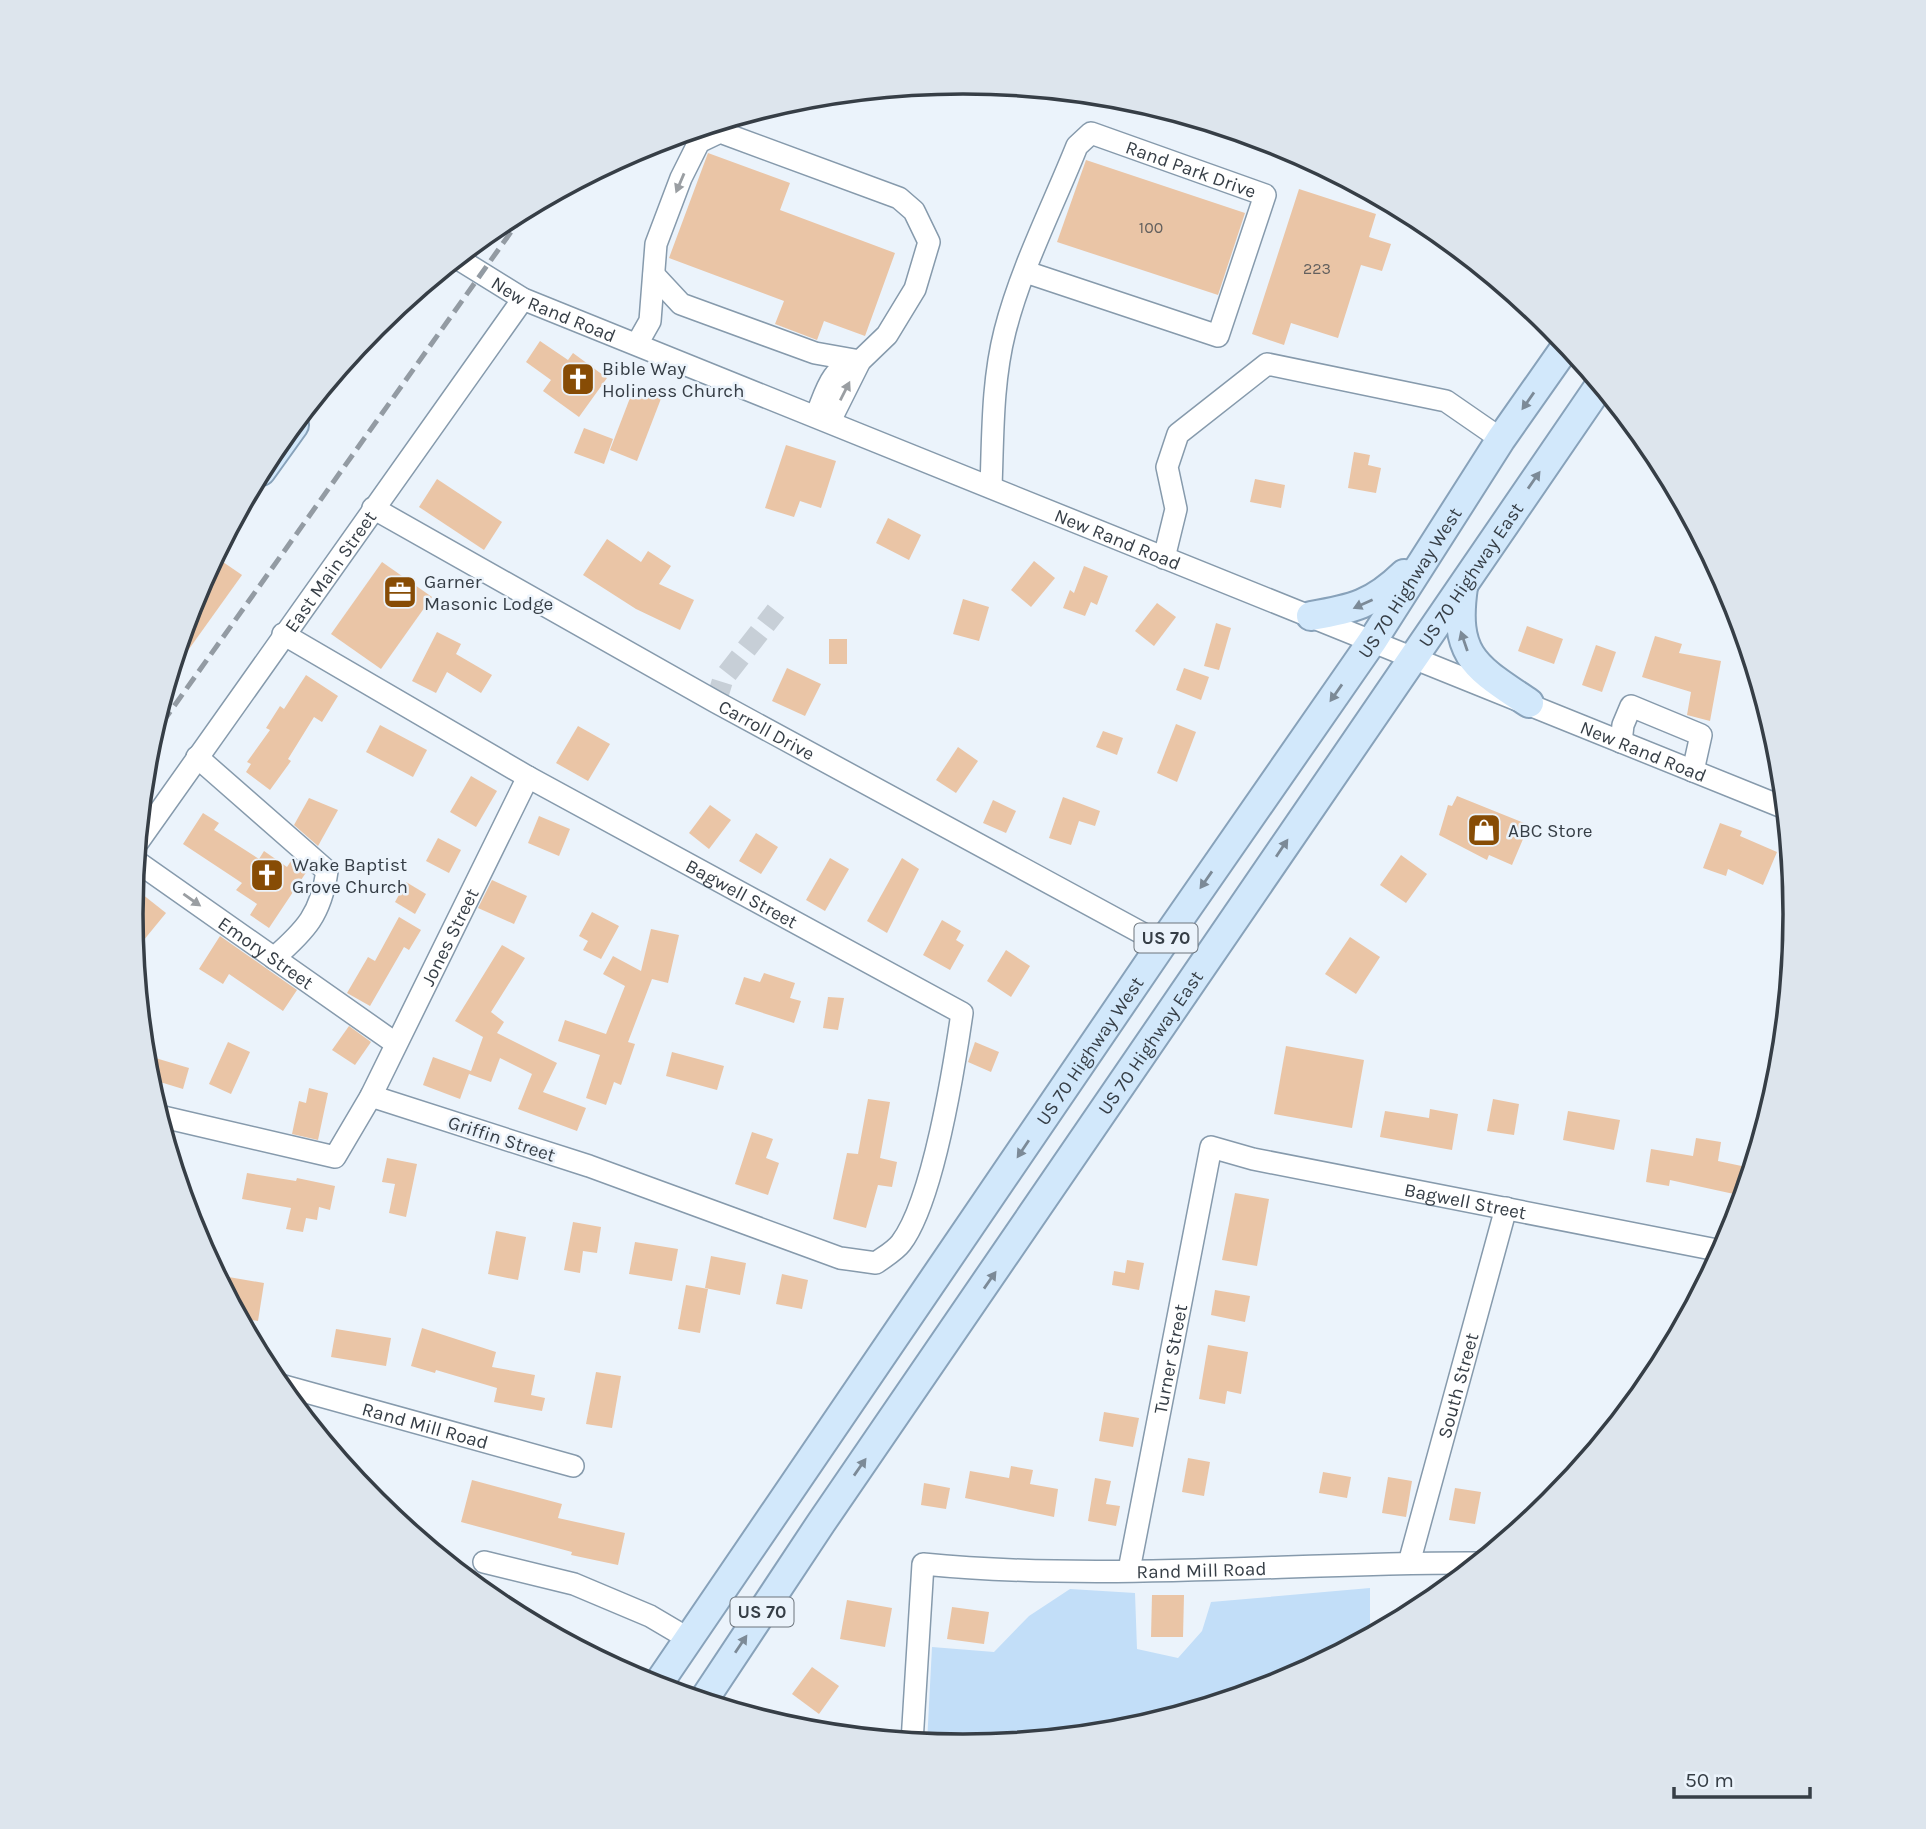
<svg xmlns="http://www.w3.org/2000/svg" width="1926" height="1829" font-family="Karla,sans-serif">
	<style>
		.green { fill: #c2def8 }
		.building { fill: #eac5a6 }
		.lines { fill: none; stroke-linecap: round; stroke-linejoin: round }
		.minor-tunnel { stroke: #c7cfd7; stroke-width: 21; stroke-dasharray: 21 10; stroke-linecap: butt }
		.minor-casing { stroke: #869aac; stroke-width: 24 }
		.major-casing { stroke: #88a2ba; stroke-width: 32 }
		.minor { stroke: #fff; stroke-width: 21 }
		.major { stroke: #d2e8fb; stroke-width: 28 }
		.rail { stroke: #939ba3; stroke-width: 5; stroke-dasharray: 14 7; stroke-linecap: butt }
		.oneway { fill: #9a9ea2 }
		.oneway2 { fill: #7c8a97 }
		.labels { text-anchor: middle; stroke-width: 5; stroke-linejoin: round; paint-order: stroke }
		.number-label { font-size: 16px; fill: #63605e }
		.shield { fill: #ebf3fb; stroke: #6c747c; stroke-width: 2 }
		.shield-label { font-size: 18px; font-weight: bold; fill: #363e46 }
		.street-label { font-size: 19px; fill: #363e46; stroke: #ebf3fb }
		.poi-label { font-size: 19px; fill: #363e46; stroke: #ebf3fb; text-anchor: start }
		.rim { fill: none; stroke: #363e46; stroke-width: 3.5 }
	</style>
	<rect width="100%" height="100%" fill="#ebf3fb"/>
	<path class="green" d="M1370 1588V1636L1281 1684 1125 1731 963 1747 927 1743 932 1647 994 1652 1029 1616 1070 1589 1135 1593 1137 1649 1178 1658 1202 1631 1211 1602Z"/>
	<g class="building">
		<path d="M708 153 790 183 780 210 895 253 865 336 824 321 817 340 775 324 784 301 669 258Z"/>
		<path d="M1086 160 1245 213 1218 295 1057 242Z"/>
		<path d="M1299 189 1376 214 1369 237 1391 244 1382 271 1361 265 1338 338 1291 323 1284 345 1252 334Z"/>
		<path d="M540 341 568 360 573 353 607 378 579 417 543 391 551 380 526 362Z"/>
		<path d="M635 385 662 396 637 461 610 450Z"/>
		<path d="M584 428 613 439 604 464 574 453Z"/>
		<path d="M786 445 836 461 821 508 800 501 794 517 765 508Z"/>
		<path d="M1354 452 1370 455 1368 465 1381 468 1376 493 1348 488Z"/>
		<path d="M437 479 502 522 484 550 419 507Z"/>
		<path d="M1255 479 1285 485 1281 508 1250 502Z"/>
		<path d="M888 518 921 535 909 560 876 543Z"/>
		<path d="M607 539 641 562 648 551 671 566 659 584 694 600 680 630 636 609 583 575Z"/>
		<path d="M1034 561 1055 578 1031 607 1011 590Z"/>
		<path d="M223 562 242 575 174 670 172 669 190 609Z"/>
		<path d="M382 562 432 597 381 669 331 634Z"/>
		<path d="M1084 566 1108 576 1097 605 1091 602 1085 616 1063 608 1070 590 1074 593Z"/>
		<path d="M963 599 989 607 979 641 953 634Z"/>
		<path d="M1157 603 1176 617 1154 646 1135 631Z"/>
		<path d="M1216 623 1231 628 1219 670 1204 666Z"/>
		<path d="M1527 626 1563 639 1554 664 1518 651Z"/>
		<path d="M437 632 461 644 456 654 492 675 481 693 447 672 436 693 412 681Z"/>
		<path d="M1655 636 1682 644 1679 653 1721 661 1710 721 1687 715 1691 692 1642 677Z"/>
		<rect x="829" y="639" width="18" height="25"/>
		<path d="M1596 645 1616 652 1602 692 1582 685Z"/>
		<path d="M787 668 821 684 805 716 772 701Z"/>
		<path d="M1184 668 1209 677 1201 700 1176 690Z"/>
		<path d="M306 675 338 696 322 722 314 717 288 759 291 761 270 790 246 772 251 764 247 762 270 730 266 728 280 706 284 709Z"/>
		<path d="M1176 724 1196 732 1177 782 1157 773Z"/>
		<path d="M380 725 427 750 413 777 366 752Z"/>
		<path d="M578 726 610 744 588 781 556 763Z"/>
		<path d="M1103 731 1123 738 1117 755 1096 747Z"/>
		<path d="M958 747 978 761 956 793 936 780Z"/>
		<path d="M471 776 497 791 476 827 450 812Z"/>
		<path d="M1457 796 1529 825 1512 865 1489 855 1487 860 1439 835 1448 805 1452 806Z"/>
		<path d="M1063 797 1100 811 1095 826 1079 821 1071 845 1049 838Z"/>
		<path d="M309 798 338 810 318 846 294 825Z"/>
		<path d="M993 800 1016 811 1006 833 983 823Z"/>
		<path d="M710 805 731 820 709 849 689 833Z"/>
		<path d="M203 813 219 823 214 830 259 859 264 851 287 867 293 858 307 871 269 928 250 915 257 904 236 890 242 883 183 844Z"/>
		<path d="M539 816 570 829 559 856 528 843Z"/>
		<path d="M1720 823 1742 831 1740 836 1777 852 1763 885 1728 869 1726 876 1703 868Z"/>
		<path d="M756 833 778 847 761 874 739 861Z"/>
		<path d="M438 838 461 850 449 873 426 861Z"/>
		<path d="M1401 855 1427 874 1406 903 1380 885Z"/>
		<path d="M830 858 849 869 825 911 806 900Z"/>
		<path d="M902 858 919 869 887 933 867 921Z"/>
		<path d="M492 880 527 896 514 924 478 908Z"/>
		<path d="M406 882 426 894 415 914 395 902Z"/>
		<path d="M142 894 166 913 134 952 131 908Z"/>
		<path d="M592 912 619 926 601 959 583 950 588 941 579 936Z"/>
		<path d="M399 917 421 930 409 950 404 947 370 1006 347 993 368 957 375 961Z"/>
		<path d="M942 920 961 931 956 940 964 945 950 970 923 955Z"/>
		<path d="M651 929 679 935 668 983 652 979 628 1042 635 1044 621 1085 614 1082 606 1105 586 1098 600 1055 558 1041 565 1020 606 1034 625 986 603 974 613 956 641 971Z"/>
		<path d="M220 936 297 990 283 1011 229 974 223 984 199 969Z"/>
		<path d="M1350 937 1380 957 1356 994 1325 974Z"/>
		<path d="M502 945 525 958 491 1012 504 1022 497 1033 557 1063 543 1092 586 1108 577 1131 518 1109 532 1074 500 1058 491 1082 469 1074 460 1099 423 1085 433 1057 471 1071 483 1037 455 1021Z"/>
		<path d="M1006 950 1030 966 1011 997 987 981Z"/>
		<path d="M764 973 795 983 790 998 801 1001 794 1023 735 1004 744 977 760 982Z"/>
		<path d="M828 997 844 998 838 1030 823 1028Z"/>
		<path d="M349 1026 371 1042 355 1065 332 1050Z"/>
		<path d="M228 1042 250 1052 231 1094 209 1084Z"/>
		<path d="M975 1042 999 1052 991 1072 968 1062Z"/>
		<path d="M1286 1046 1364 1060 1352 1128 1274 1114Z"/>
		<path d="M672 1052 724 1066 717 1090 666 1076Z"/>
		<path d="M152 1057 189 1068 183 1089 147 1078Z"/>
		<path d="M309 1088 328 1093 318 1140 292 1134 299 1101 306 1103Z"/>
		<path d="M868 1099 890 1102 880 1158 897 1162 892 1187 878 1185 866 1228 833 1219 847 1153 858 1154Z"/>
		<path d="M1493 1099 1519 1104 1514 1135 1487 1131Z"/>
		<path d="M1430 1109 1458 1114 1452 1150 1380 1137 1385 1111 1429 1118Z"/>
		<path d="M1568 1111 1620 1120 1614 1150 1563 1140Z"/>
		<path d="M752 1132 773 1139 766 1158 779 1163 768 1195 735 1184Z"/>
		<path d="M1696 1138 1721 1142 1718 1161 1751 1168 1743 1196 1670 1180 1669 1186 1646 1182 1651 1149 1693 1156Z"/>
		<path d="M387 1158 417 1164 406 1217 389 1213 395 1184 382 1182Z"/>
		<path d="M247 1173 296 1181 297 1178 335 1186 330 1210 319 1207 317 1220 306 1218 303 1232 286 1229 291 1208 242 1199Z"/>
		<path d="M1235 1193 1269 1199 1257 1266 1222 1260Z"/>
		<path d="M573 1222 601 1227 597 1253 583 1251 580 1273 564 1270Z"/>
		<path d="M496 1231 526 1237 518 1280 488 1274Z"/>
		<path d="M635 1242 678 1249 672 1281 629 1274Z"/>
		<path d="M711 1256 746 1263 740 1295 705 1288Z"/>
		<path d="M1127 1260 1144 1263 1139 1290 1112 1285 1114 1271 1125 1273Z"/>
		<path d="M782 1274 808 1280 802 1309 776 1304Z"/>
		<path d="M217 1275 264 1283 258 1321 239 1318Z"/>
		<path d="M686 1285 708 1289 700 1333 678 1329Z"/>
		<path d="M1215 1290 1250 1296 1245 1322 1211 1315Z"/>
		<path d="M422 1328 496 1352 492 1367 535 1375 531 1395 545 1398 542 1411 494 1402 497 1388 436 1370 435 1373 411 1366Z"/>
		<path d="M336 1329 391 1338 386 1366 331 1357Z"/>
		<path d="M1208 1345 1248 1352 1241 1394 1227 1391 1225 1404 1199 1399Z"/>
		<path d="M596 1372 621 1376 612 1428 586 1424Z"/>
		<path d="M1104 1412 1139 1418 1133 1447 1099 1441Z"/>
		<path d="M1188 1458 1210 1462 1204 1496 1182 1492Z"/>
		<path d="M1011 1466 1033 1470 1030 1484 1058 1489 1054 1517 965 1498 970 1471 1009 1478Z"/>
		<path d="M1323 1472 1351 1477 1347 1498 1319 1493Z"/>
		<path d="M1388 1477 1412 1481 1406 1517 1382 1513Z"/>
		<path d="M1095 1478 1111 1481 1106 1504 1120 1506 1116 1526 1088 1521Z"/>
		<path d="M472 1480 562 1504 558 1518 625 1533 618 1565 571 1555 572 1552 461 1522Z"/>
		<path d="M924 1483 950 1488 946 1509 921 1505Z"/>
		<path d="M1455 1488 1481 1492 1475 1524 1449 1520Z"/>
		<path d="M1152 1595H1184L1183 1637H1151Z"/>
		<path d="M847 1600 892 1608 885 1647 840 1639Z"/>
		<path d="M952 1607 989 1612 984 1644 947 1639Z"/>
		<path d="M812 1667 839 1686 819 1714 792 1694Z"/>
	</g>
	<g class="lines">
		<path class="minor-tunnel" d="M716 702 723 679 776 611"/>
		<g class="minor-casing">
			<g id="minor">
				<path id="s1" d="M457 258 523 299 1785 808"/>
				<path d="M654 275 681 304 815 353 860 361"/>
				<path d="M637 344 650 321 656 244 681 178 699 142 720 132 899 198 914 211 929 242 915 289 887 335 860 361 830 421"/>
				<path d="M816 416C826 392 831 366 858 362"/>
				<path id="s2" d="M991 487C993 435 992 382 1005 331 1021 268 1053 206 1077 146L1091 133 1265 195 1218 336 1026 272"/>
				<path id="s3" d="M373 508 716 702 1162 944"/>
				<path d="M1164 558 1176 509 1167 467 1178 434 1267 364 1446 401 1501 439"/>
				<path id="s4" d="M283 634 528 777 962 1013C954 1068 933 1201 901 1243 895 1251 884 1257 876 1263L840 1258 589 1166 371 1096"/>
				<path d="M1621 742 1623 725 1631 706 1701 735 1693 771"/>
				<path d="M197 757 327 871C321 914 306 930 274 958"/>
				<path id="s5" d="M138 842 523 299"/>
				<path id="s6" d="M136 861 395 1043"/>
				<path id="s7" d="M159 1116 335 1157 371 1096 528 777"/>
				<path id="s8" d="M277 1384 573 1466"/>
				<path d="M484 1562 574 1584 650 1616 689 1639"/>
				<path id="s9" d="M1409 1563 1506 1208"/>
				<path id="s10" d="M1129 1570 1211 1147 1253 1159 1722 1251"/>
				<path id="s11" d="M912 1742 923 1564C1107 1582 1294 1562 1478 1563"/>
			</g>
		</g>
		<g class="major-casing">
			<g id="major">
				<path d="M261 471 294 425"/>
				<path d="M1463 587C1453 657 1476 667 1529 703"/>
				<path d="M1311 616C1353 609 1373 604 1404 574"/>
				<path id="s12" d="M656 1687 1162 944 1373 640 1501 439 1567 345"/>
				<path id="s13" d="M703 1701 821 1523 1600 385"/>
			</g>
		</g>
		<use href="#minor" class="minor"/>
		<use href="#major" class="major"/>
		<path class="rail" d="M150 740 528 208"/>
	</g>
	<defs><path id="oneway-solid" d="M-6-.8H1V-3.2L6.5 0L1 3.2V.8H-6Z" transform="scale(1.75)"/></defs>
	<g class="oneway">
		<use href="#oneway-solid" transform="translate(680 183) rotate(113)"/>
		<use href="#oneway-solid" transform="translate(845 391) rotate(-63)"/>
		<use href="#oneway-solid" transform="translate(192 900) rotate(35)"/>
	</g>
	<g class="oneway2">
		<use href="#oneway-solid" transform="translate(1528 401) rotate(125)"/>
		<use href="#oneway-solid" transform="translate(1534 480) rotate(-55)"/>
		<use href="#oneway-solid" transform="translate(1363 604) rotate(156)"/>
		<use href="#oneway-solid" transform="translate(1464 641) rotate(-109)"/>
		<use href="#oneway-solid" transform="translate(1336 693) rotate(125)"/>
		<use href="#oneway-solid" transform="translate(1282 848) rotate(-56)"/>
		<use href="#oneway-solid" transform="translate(1206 880) rotate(125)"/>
		<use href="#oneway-solid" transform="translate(1023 1149) rotate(124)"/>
		<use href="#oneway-solid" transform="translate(990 1280) rotate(-55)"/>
		<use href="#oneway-solid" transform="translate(860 1467) rotate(-55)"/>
		<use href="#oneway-solid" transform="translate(741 1644) rotate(-56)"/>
	</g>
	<defs>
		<g id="church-square" transform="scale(1.75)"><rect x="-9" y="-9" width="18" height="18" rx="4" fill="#874c05" stroke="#ebf3fb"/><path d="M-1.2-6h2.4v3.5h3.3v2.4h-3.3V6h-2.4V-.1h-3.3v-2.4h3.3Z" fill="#fff"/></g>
		<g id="office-square" transform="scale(1.75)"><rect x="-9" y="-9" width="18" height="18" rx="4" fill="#874c05" stroke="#ebf3fb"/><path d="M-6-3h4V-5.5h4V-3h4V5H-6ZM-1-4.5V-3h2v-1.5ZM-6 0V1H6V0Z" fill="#fff"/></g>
		<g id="shop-square" transform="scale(1.75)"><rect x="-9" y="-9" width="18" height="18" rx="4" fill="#874c05" stroke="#ebf3fb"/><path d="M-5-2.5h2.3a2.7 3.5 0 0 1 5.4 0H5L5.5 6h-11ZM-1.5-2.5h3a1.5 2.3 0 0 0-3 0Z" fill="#fff"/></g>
	</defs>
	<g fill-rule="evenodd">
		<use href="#church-square" x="578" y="379"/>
		<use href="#office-square" x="400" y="592"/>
		<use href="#shop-square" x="1484" y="830"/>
		<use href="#church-square" x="267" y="875"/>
	</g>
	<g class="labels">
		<g class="number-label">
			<text x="1151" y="233">100</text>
			<text x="1317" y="274">223</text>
		</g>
		<g class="shield">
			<rect x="1134.5" y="923.5" width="63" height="29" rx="5"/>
			<rect x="730.5" y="1597.5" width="63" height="29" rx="5"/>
		</g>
		<g class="shield-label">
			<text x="1166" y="944">US 70</text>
			<text x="762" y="1618">US 70</text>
		</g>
		<g class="street-label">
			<text dy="7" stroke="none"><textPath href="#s2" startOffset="481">Rand Park Drive</textPath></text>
			<text dy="7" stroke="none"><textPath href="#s1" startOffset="110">New Rand Road</textPath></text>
			<text dy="7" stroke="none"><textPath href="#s1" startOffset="719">New Rand Road</textPath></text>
			<text dy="7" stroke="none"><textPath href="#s5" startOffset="332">East Main Street</textPath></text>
			<text dy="7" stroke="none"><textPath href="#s13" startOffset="1363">US 70 Highway East</textPath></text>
			<text dy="7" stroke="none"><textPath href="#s12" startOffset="1337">US 70 Highway West</textPath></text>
			<text dy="7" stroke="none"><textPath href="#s3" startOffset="452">Carroll Drive</textPath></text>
			<text dy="7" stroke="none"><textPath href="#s1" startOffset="1286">New Rand Road</textPath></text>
			<text dy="7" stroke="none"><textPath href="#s4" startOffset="527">Bagwell Street</textPath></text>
			<text dy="7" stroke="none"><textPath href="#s7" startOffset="429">Jones Street</textPath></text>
			<text dy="7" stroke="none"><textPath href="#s6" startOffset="159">Emory Street</textPath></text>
			<text dy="7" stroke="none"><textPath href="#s13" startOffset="796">US 70 Highway East</textPath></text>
			<text dy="7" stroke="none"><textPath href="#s12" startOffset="770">US 70 Highway West</textPath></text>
			<text transform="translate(502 1138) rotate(18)" y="7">Griffin Street</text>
			<text dy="7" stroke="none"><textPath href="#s10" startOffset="691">Bagwell Street</textPath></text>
			<text dy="7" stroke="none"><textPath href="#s10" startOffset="215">Turner Street</textPath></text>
			<text dy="7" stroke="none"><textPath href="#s9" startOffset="184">South Street</textPath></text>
			<text dy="7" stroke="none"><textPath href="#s8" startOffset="154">Rand Mill Road</textPath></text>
			<text dy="7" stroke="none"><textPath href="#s11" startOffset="457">Rand Mill Road</textPath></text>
		</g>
		<g class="poi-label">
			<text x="602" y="375">Bible Way<tspan x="602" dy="22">Holiness Church</tspan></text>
			<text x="424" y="588">Garner<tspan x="424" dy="22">Masonic Lodge</tspan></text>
			<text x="1508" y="837">ABC Store</text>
			<text x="292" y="871">Wake Baptist<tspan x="292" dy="22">Grove Church</tspan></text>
		</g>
	</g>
	<path d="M0 0H1926V1829H0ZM143 914a820 820 0 1 1 1640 0a820 820 0 1 1-1640 0Z" fill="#dde5ed" fill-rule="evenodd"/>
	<path class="rim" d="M143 914a820 820 0 1 1 1640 0a820 820 0 1 1-1640 0Z"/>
	<path d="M1674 1787v10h136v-10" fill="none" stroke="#363e46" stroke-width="3.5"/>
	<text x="1685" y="1787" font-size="21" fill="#363e46" stroke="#ebf3fb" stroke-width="5" paint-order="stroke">50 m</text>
</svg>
